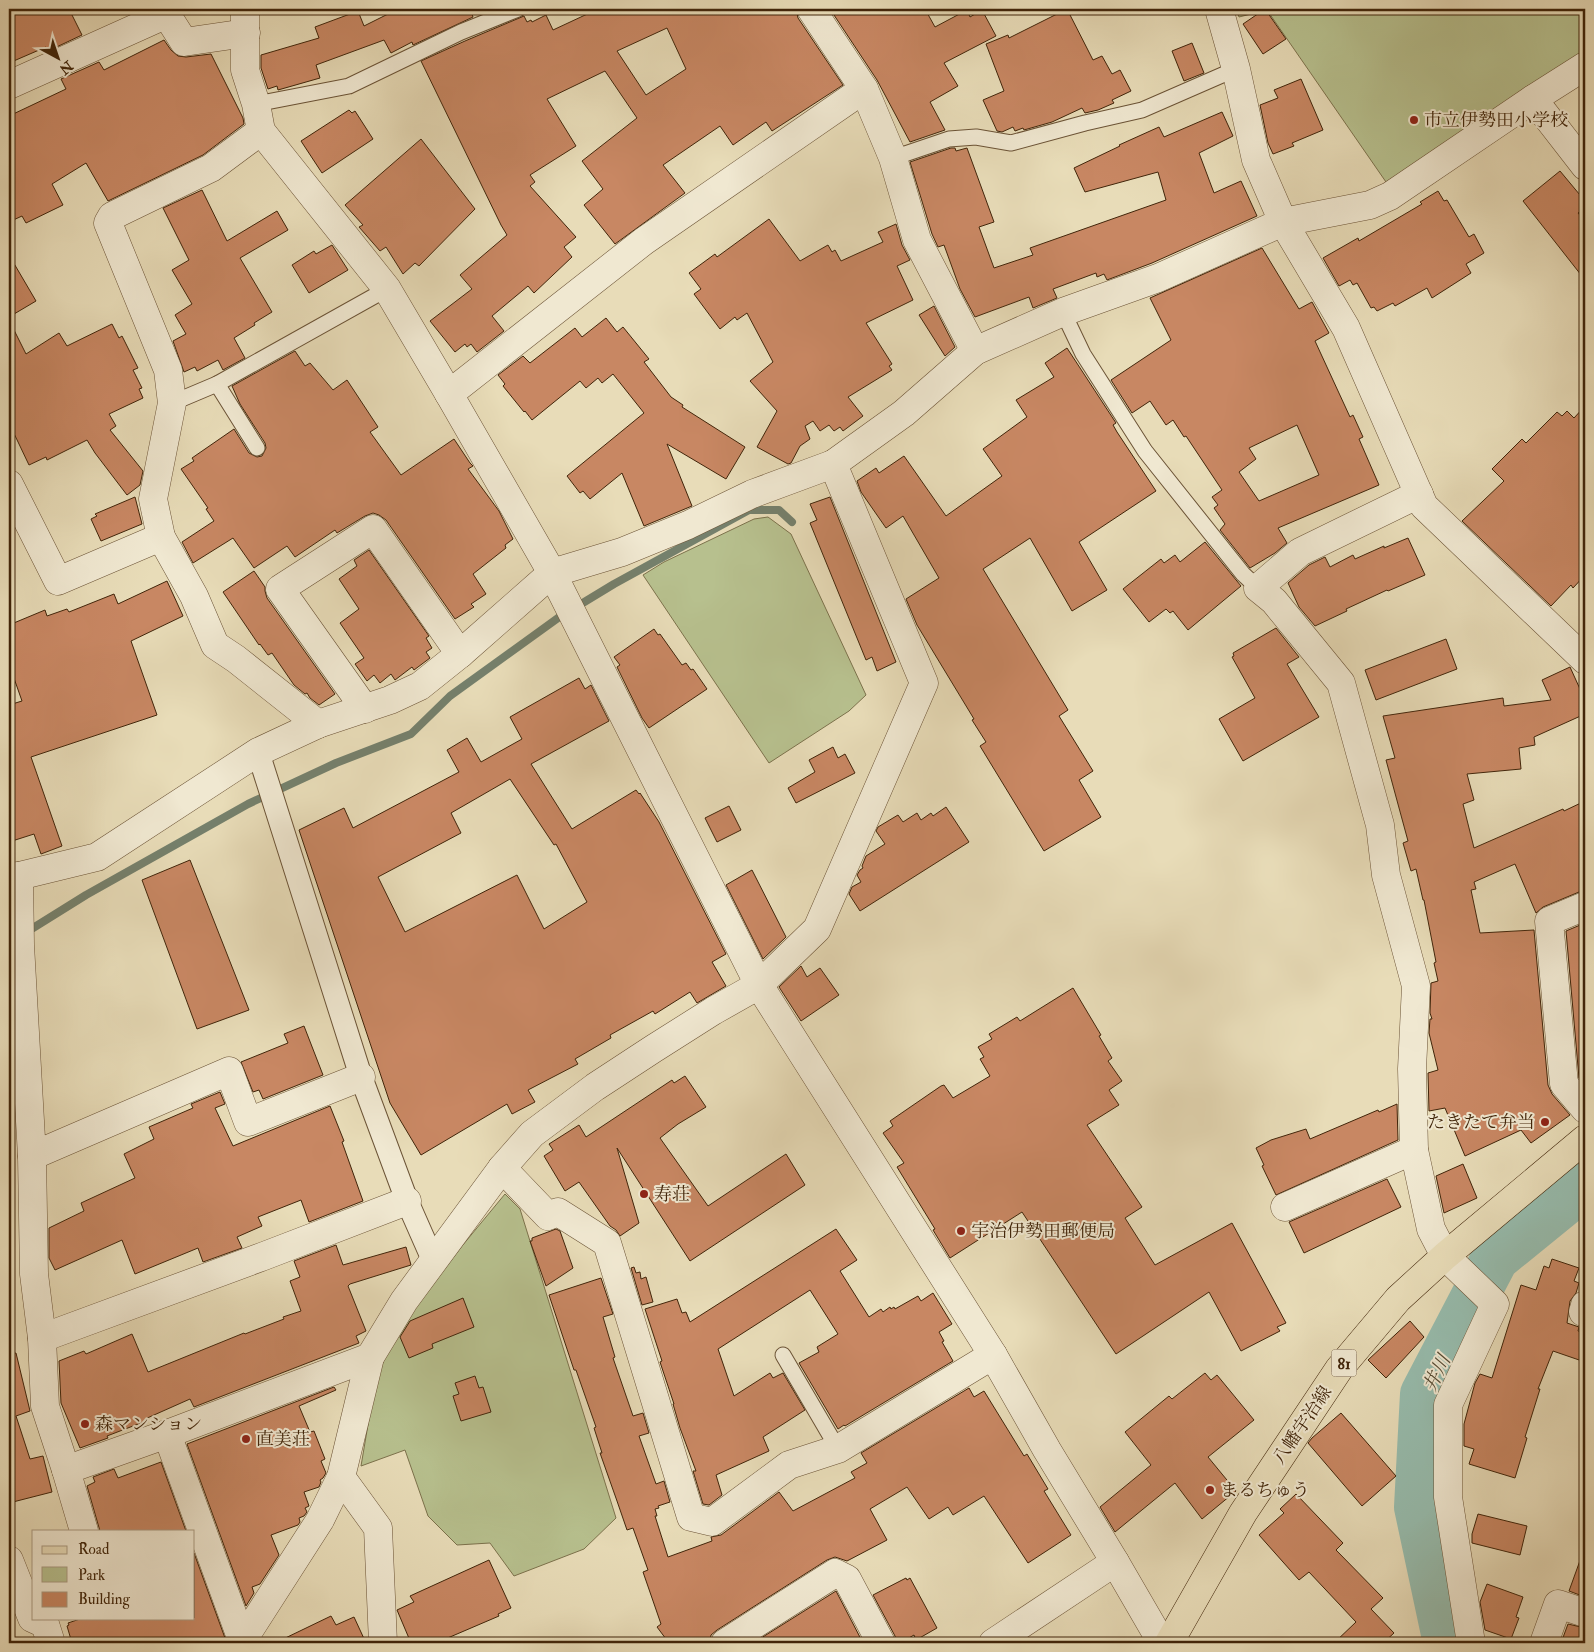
<svg xmlns="http://www.w3.org/2000/svg" width="1594" height="1652" font-family="'IM FELL Double Pica','Noto Serif JP',serif">
	<style>
		.green { fill: #b7c08e; stroke: #7c724c }
		.lines { fill: none; stroke-linecap: round; stroke-linejoin: round }
		.stream { stroke: #75806c; stroke-width: 8 }
		.river { stroke: #97bcad; stroke-width: 48 }
		.building { fill: #c88763; stroke: #41250a; fill-rule: evenodd }
		.service-casing { stroke: #6b5336; stroke-width: 17 }
		.pedestrian-casing { stroke: #6b5336; stroke-width: 24 }
		.minor-casing { stroke: #6b5336; stroke-width: 29 }
		.primary-casing { stroke: #41250a; stroke-width: 29 }
		.service { stroke: #f0e8d1; stroke-width: 15 }
		.pedestrian { stroke: #f0e8d1; stroke-width: 22 }
		.minor { stroke: #f0e8d1; stroke-width: 28 }
		.primary { stroke: #e8dcb8; stroke-width: 28 }
		.poi-dot { fill: #8f2418; stroke: #f0e8d1; stroke-width: 2 }
		.labels { text-anchor: middle; stroke-width: 4; stroke-linejoin: round; paint-order: stroke }
		.shield { fill: #f0e8d1; stroke: #766046; stroke-width: 1 }
		.shield-label { font-size: 16px; font-weight: bold; fill: #41250a }
		.poi-label { font-size: 18px; fill: #41250a; stroke: #f0e8d1; text-anchor: start }
		.street-label { font-size: 18px; fill: #41250a; stroke: #f0e8d1 }
		.water-label { font-size: 19px; font-style: italic; fill: #564b33; stroke: #f0e8d1 }
	</style>
	<rect width="100%" height="100%" fill="#e8dcb8"/>
	<filter id="stains"><feTurbulence type="fractalNoise" baseFrequency=".004" numOctaves="4"/><feColorMatrix values="0 0 0 0 .2 0 0 0 0 .09 0 0 0 0 .02 0 0 0 .5 -.17"/></filter>
	<radialGradient id="worn" r=".72"><stop offset=".6" stop-color="#630" stop-opacity="0"/><stop offset="1" stop-color="#630" stop-opacity=".3"/></radialGradient>
	<g class="green">
		<path d="M1236 9H1585V57L1386 182 1267 10 1239 17Z"/>
		<path d="M768 517 791 534 866 695 849 711 769 763 643 575 664 562 754 519Z"/>
		<path d="M505 1194 520 1209 616 1518 584 1549 514 1576 490 1543 457 1545 428 1516 405 1450 361 1466 380 1354 462 1246Z"/>
	</g>
	<g class="lines">
		<path class="stream" d="M25 933 86 895 248 804 336 763 411 734 450 696 558 618 614 584 749 510H779L792 522"/>
		<path class="river" d="M1447 1643 1418 1507 1424 1394 1495 1258 1585 1185"/>
	</g>
	<g class="building">
		<path d="M9 9H69L82 35 48 51 46 47 9 63Z"/>
		<path d="M398 9H470L473 17 413 45 412 42 391 53 384 40 316 65 320 78 278 90 277 86 268 89 261 68V55L319 38 315 27 358 11 364 26Z"/>
		<path d="M598 9H796L798 18 843 85 772 131 766 122 733 145 720 126 663 165 685 193 615 244 584 205 603 189 582 161 637 118 605 71 547 99 576 146 530 175 535 182 530 186 576 237 564 247 572 257 534 293 528 286 492 316 504 331 477 352 471 344 467 347 465 344 455 352 430 321 472 289 460 275 507 235 501 225 421 61 465 41 524 16 527 22 531 20 532 22 546 15 553 30ZM667 28 686 69 646 95 617 51Z"/>
		<path d="M830 9H925L935 27 967 10 970 17 982 10 996 36 944 63 958 86 930 102 945 130 910 142 877 80Z"/>
		<path d="M1067 9 1093 60 1102 56 1112 74 1120 70 1131 91 1112 100 1114 103 1098 110 1085 113 1082 108 1052 122 1024 130 1023 128 1015 131 1013 127 1002 132 997 131 983 100 1004 91 986 44 1008 35 1009 38Z"/>
		<path d="M1265 9 1286 39 1263 54 1243 24Z"/>
		<path d="M164 40 171 50 178 56 186 57 211 54 243 118 244 124 203 155 108 201 86 163 52 184 63 205 26 223 22 216 9 222V116L66 89 61 79 99 62 104 70Z"/>
		<path d="M1192 43 1204 73 1184 81 1172 51Z"/>
		<path d="M1301 79 1323 130 1292 143 1294 146 1273 154 1268 143 1260 105 1278 98 1274 90Z"/>
		<path d="M349 110 352 113 355 111 373 139 322 173 301 141Z"/>
		<path d="M1222 112 1233 136 1199 153 1214 193 1241 181 1257 216 1152 263 1107 280 1104 274 1097 277 1096 273 1053 289 1057 298 1033 308 1029 297 975 317 960 289 944 245 938 247 932 234 910 162 951 148H955L956 151 967 148 994 222 979 227 994 268 1033 255 1030 248 1166 200 1158 172 1085 192 1074 168 1120 146 1119 145 1159 127 1164 137Z"/>
		<path d="M421 139 475 209 419 266 415 263 403 274 386 247 380 251 359 227 363 225 345 205Z"/>
		<path d="M1560 171 1585 201V207L1578 213 1585 221V280L1523 201Z"/>
		<path d="M202 190 227 241 277 211 288 230 240 258 272 312 254 323 255 325 234 338 245 358 223 370 218 360 197 371 195 367 184 372 173 341 186 334 175 315 192 304 172 270 189 260 163 208Z"/>
		<path d="M1438 191 1444 201 1447 200 1469 237 1474 234 1484 253 1466 264 1471 273 1432 298 1427 288 1395 306 1393 303 1377 311 1374 307 1371 308 1357 283 1353 285 1350 280 1339 286 1323 258 1358 238 1359 241 1422 204 1420 202Z"/>
		<path d="M769 219 800 261 828 245 832 252 835 250 841 261 883 242 878 232 896 224 902 245 910 260 897 266 913 300 866 323 892 364 889 366 892 370 848 397 863 416 843 431 840 427 834 431 829 425 820 431 813 421 805 426 810 439 800 446 791 463 788 464 757 447 777 411 750 381 773 362 747 313 737 320 735 317 720 329 694 294 701 289 689 273 715 254 717 257Z"/>
		<path d="M332 245 348 270 309 293 292 265 314 251 316 254Z"/>
		<path d="M1262 248 1299 309 1312 302 1329 333 1315 341 1350 417 1353 415 1363 437 1359 439 1379 485 1278 528 1287 543 1275 553 1250 568 1220 530 1225 524 1214 508 1218 505 1212 497 1222 490 1186 436 1184 437 1173 420 1166 425 1150 401 1132 413 1111 380 1171 340 1150 298ZM1297 425 1319 475 1259 501 1239 472 1256 459 1249 448Z"/>
		<path d="M9 255 36 301 9 317Z"/>
		<path d="M934 306 955 347 945 356 919 315Z"/>
		<path d="M606 318 617 332 623 327 649 359 644 362 671 397 683 405 682 407 745 447 726 479 667 444 692 506 644 526 622 473 590 499 583 491 580 493 567 476 644 413 613 374 602 383 598 378 586 388 580 381 532 420 525 411 524 412 503 386 505 384 498 375 523 356 530 363 575 328 582 337Z"/>
		<path d="M9 320 26 354 59 333 67 346 112 324 119 338 122 336 138 368 133 370 142 388 139 389 143 398 109 414 116 426 110 430 143 471 140 485 127 495 95 453 87 440 47 460 46 457 29 465 9 423Z"/>
		<path d="M1067 348 1116 423 1113 425 1117 432 1156 491 1079 542 1107 590 1072 611 1030 538 983 569 1068 710 1059 716 1093 771 1079 780 1101 817 1044 851 980 746 986 742 972 720 974 719 917 625 906 599 939 578 903 516 886 528 861 492 857 481 876 468 879 473 904 456 946 516 1002 476 983 449 1027 417 1016 400 1054 377 1045 363Z"/>
		<path d="M295 351 305 366 310 363 333 390 347 380 378 427 370 432 401 475 454 439 470 463 473 466 468 469 499 511 513 539 505 545 506 548 473 574 486 594 471 604 474 607 455 619 386 520 379 515 373 513 365 516 337 533 335 530 295 557 287 546 254 568 233 538 193 563 182 542 214 521 206 509 208 508 181 469 194 461 192 458 234 429 249 453 257 457 262 456 266 448 265 443 240 404 232 386Z"/>
		<path d="M1585 406V575L1573 588 1571 585 1551 606 1462 521 1504 481 1492 469 1522 439 1526 443 1557 412 1562 416 1567 411 1574 418Z"/>
		<path d="M135 497 142 524 101 541 91 519 97 516 95 514Z"/>
		<path d="M830 497 896 662 877 671 872 657 866 660 810 523 817 520 810 504Z"/>
		<path d="M1408 538 1425 575 1388 591 1387 590 1346 609 1347 611 1315 626 1299 607 1288 583 1309 565 1325 557 1330 567 1353 555 1355 559 1384 546V548Z"/>
		<path d="M1205 542 1241 586 1188 630 1173 611 1170 613 1166 609 1149 622 1123 589 1161 559 1164 563 1175 555 1180 562Z"/>
		<path d="M369 550 429 636 426 638 432 648 426 652 430 658 414 670 412 667 395 680 391 674 380 683 374 675 367 681 355 664 364 658 340 623 359 609 339 579 357 566 354 560Z"/>
		<path d="M254 571 265 587V591L267 598 335 694 319 705 310 698 307 693 305 694 294 685 272 653 268 655 260 644 259 645 223 592Z"/>
		<path d="M167 581 183 616 131 641 157 715 31 757 62 846 41 854 34 834 9 842V705L22 701 9 664V625L45 610 47 616 67 609 69 612 114 594 118 604Z"/>
		<path d="M1276 628 1299 657 1287 664 1319 717 1243 761 1219 719 1255 698 1232 657 1234 656 1233 653Z"/>
		<path d="M654 629 658 635 660 634 682 665 686 663 691 670 693 669 707 689 649 728 642 718 617 667 620 665 614 657Z"/>
		<path d="M1446 639 1457 669 1376 700 1365 670Z"/>
		<path d="M1570 667 1585 700V714L1534 737 1535 745 1519 748 1521 769 1467 774 1474 800 1463 804 1474 848 1563 809 1564 811 1585 801V891L1579 892 1543 907 1536 913 1515 864 1474 882 1476 889 1471 890 1480 933 1534 930 1548 1085 1552 1094 1570 1115 1531 1143 1521 1130 1465 1156 1445 1108 1429 1111 1428 1073 1438 1070 1429 1033 1430 1019H1432L1430 1013 1431 983 1438 981 1434 963 1436 962 1424 900H1423L1416 869 1411 871 1403 843 1408 841 1386 760 1395 758 1383 716 1503 698 1504 706 1551 700 1542 680Z"/>
		<path d="M579 678 585 689 591 685 609 721 531 764 572 829 636 790 639 794 640 793 659 822 726 954 712 962 726 986 697 1003 690 992 655 1014 653 1011 610 1035 611 1038 575 1059 578 1064 528 1090 535 1102 512 1114 507 1104 421 1155 390 1103 299 830 344 808 353 828 459 772 447 750 467 738 481 762 522 739 510 717ZM510 779 554 845 556 844 587 902 544 929 517 875 405 932 378 877 461 833 451 813Z"/>
		<path d="M833 747 838 758 845 754 855 773 796 803 788 788 815 772 809 760Z"/>
		<path d="M729 806 741 830 717 842 705 818Z"/>
		<path d="M946 807 969 842 860 911 849 894 852 887 861 882 857 875 860 870 863 868 862 866 866 856 885 844 876 831 878 827 898 815 903 822 917 813 921 820 931 813 933 816Z"/>
		<path d="M190 860 249 1010 197 1029 142 880Z"/>
		<path d="M752 870 786 937 763 959 726 885Z"/>
		<path d="M1585 923V1085L1579 1078 1566 931Z"/>
		<path d="M801 966 807 977 820 968 839 995 801 1021 779 987Z"/>
		<path d="M1073 988 1101 1035 1099 1036 1112 1058 1108 1061 1122 1081 1109 1090 1119 1105 1087 1125 1142 1207 1125 1218 1155 1265 1232 1223 1286 1323 1277 1327 1280 1331 1241 1351 1209 1292 1116 1354 1022 1212 950 1258 933 1230 935 1229 897 1167 904 1163 883 1133 893 1126 890 1121 941 1086 944 1085 953 1098 990 1076 980 1059 984 1057 978 1047 992 1039 989 1034 1017 1017 1020 1021Z"/>
		<path d="M304 1026 323 1075 263 1099 259 1090 253 1092 241 1062 288 1043 284 1034Z"/>
		<path d="M685 1076 706 1107 678 1124 660 1138 708 1206 786 1154 805 1185 690 1261 617 1148 639 1223 620 1236 616 1230 610 1226 579 1182 565 1191 544 1156 553 1150 549 1144 579 1125 586 1137 672 1080 674 1083Z"/>
		<path d="M220 1092 225 1104 215 1108 233 1146 330 1106 344 1141 342 1142 363 1201 309 1222 301 1200 258 1217 262 1226 237 1237 242 1248 203 1262 198 1248 135 1274 122 1240 55 1270 49 1258V1228L84 1211 81 1203 135 1178 124 1154 154 1139 149 1127 193 1108 191 1104Z"/>
		<path d="M1397 1104 1398 1140 1276 1195 1262 1166 1264 1165 1256 1148 1271 1140 1306 1129 1310 1139 1378 1110 1379 1112Z"/>
		<path d="M1463 1164 1477 1198 1444 1213 1436 1176Z"/>
		<path d="M1387 1179 1401 1207 1304 1253 1289 1222Z"/>
		<path d="M556 1229 560 1231 573 1268 546 1286 530 1241H532V1238Z"/>
		<path d="M836 1229 857 1260 840 1271 869 1317 881 1309 883 1312 890 1307 891 1309 894 1307 895 1309 918 1296 921 1301 933 1293 952 1324 939 1332 944 1341 942 1342 953 1361 845 1426 844 1425 838 1429 799 1363 819 1352 817 1347 838 1334 810 1290 718 1349 734 1396 770 1373 773 1378 783 1373 805 1410 763 1437 769 1451 716 1475 722 1495 709 1505 703 1504 693 1471H696L680 1428 673 1404H674L660 1362 662 1361 645 1309 677 1299 682 1313 686 1312 690 1322Z"/>
		<path d="M336 1245 343 1265 406 1247 411 1265 350 1284 348 1286 366 1331 356 1336 359 1343 194 1407 190 1399 145 1419 146 1421 107 1436 108 1438 80 1448 61 1403 59 1361 84 1351 86 1354 132 1334 148 1372 244 1333 245 1334 284 1319 283 1317 301 1311 290 1281 300 1277 294 1261Z"/>
		<path d="M1552 1259 1579 1268 1574 1281 1579 1283 1576 1293 1570 1301 1567 1323 1579 1327 1578 1331 1585 1333V1362L1553 1351 1538 1389H1540L1525 1437 1527 1438 1515 1478 1469 1464 1474 1449 1464 1446V1424L1475 1383 1480 1374 1492 1378 1521 1285 1536 1290 1544 1266 1549 1268Z"/>
		<path d="M634 1267 636 1273 640 1272 641 1279 646 1277 653 1302 642 1305 631 1268Z"/>
		<path d="M601 1278 613 1314 603 1317 615 1357 613 1358 633 1416 643 1413 649 1433 639 1436 656 1484 664 1481 670 1502 658 1506 659 1508 655 1509 657 1516H655L668 1557 712 1541 711 1537 721 1535 779 1492 793 1511 855 1478 851 1472 867 1463 861 1453 969 1388 974 1397 984 1391 1024 1456 1027 1454 1048 1489 1044 1491 1071 1535 1028 1563 984 1496 953 1515 948 1507 929 1519 907 1487 870 1509 887 1540 847 1561 835 1557 827 1560 717 1630 711 1635 710 1641 707 1643H669L657 1627 661 1624 643 1572 648 1570 633 1528 627 1530 617 1501 600 1453H602L594 1428 596 1427 576 1370H574L549 1295Z"/>
		<path d="M463 1298 474 1327 432 1344 433 1348 409 1358 400 1337 410 1321Z"/>
		<path d="M1410 1321 1424 1337 1386 1378 1368 1360Z"/>
		<path d="M16 1353 30 1411 16 1416 30 1459 43 1456 52 1492 9 1503V1354Z"/>
		<path d="M1205 1373 1211 1380 1217 1375 1254 1420 1208 1457 1236 1491 1202 1519 1175 1483 1115 1532 1100 1507 1151 1465 1125 1432 1169 1396 1172 1399Z"/>
		<path d="M475 1376 479 1388 483 1387 491 1412 461 1421 453 1396 459 1394 455 1383Z"/>
		<path d="M334 1387 336 1390 299 1406 310 1432 314 1431 325 1459 321 1461 326 1473 323 1478 320 1480 321 1482 319 1487 304 1492 309 1506 305 1508 307 1512 304 1516 299 1518 300 1522 298 1525 271 1535 279 1555 260 1584 252 1587 254 1593 246 1606 187 1444Z"/>
		<path d="M1341 1413 1396 1476 1362 1506 1308 1443 1312 1438Z"/>
		<path d="M161 1462 186 1531H100L87 1486 95 1482 93 1477 114 1469 118 1478Z"/>
		<path d="M1296 1494 1343 1543 1336 1550 1383 1598 1371 1609 1394 1633 1383 1643H1334L1356 1622 1309 1572 1299 1580 1259 1535 1284 1513 1280 1509Z"/>
		<path d="M1478 1514 1527 1526 1520 1555 1472 1543V1534Z"/>
		<path d="M194 1553 225 1638 210 1643H72L67 1626 69 1625 68 1623 83 1618H194Z"/>
		<path d="M1582 1555H1585V1597L1569 1591Z"/>
		<path d="M489 1560 511 1608 498 1614 499 1616 436 1643H411L397 1610 414 1602 410 1596Z"/>
		<path d="M906 1578 907 1580 910 1578 937 1628 916 1640 914 1635 900 1643H897L895 1636 873 1595Z"/>
		<path d="M1487 1584 1523 1597 1516 1617 1519 1618 1511 1639 1485 1630 1480 1602Z"/>
		<path d="M836 1591 863 1643H760L758 1640Z"/>
		<path d="M331 1616 336 1625 354 1617 366 1643H275Z"/>
		<path d="M1568 1624 1585 1628V1643H1561Z"/>
	</g>
	<g class="lines">
		<g class="service-casing">
			<g id="service">
				<path d="M256 104 349 86 461 32 518 9"/>
				<path d="M893 158 949 139 976 137 1011 143 1085 123 1142 110 1236 69"/>
				<path d="M1063 312 1083 354 1145 451 1243 574 1258 588"/>
				<path d="M217 384 257 448"/>
				<path d="M172 403 217 384 387 289"/>
				<path d="M783 1355 838 1449"/>
			</g>
		</g>
		<g class="pedestrian-casing">
			<path id="pedestrian" d="M258 752 361 1077 407 1201 433 1260"/>
		</g>
		<g class="minor-casing">
			<g id="minor">
				<path d="M163 9 184 42 246 33"/>
				<path d="M245 9V70L256 104 261 131 387 289 449 394 552 573 759 985 993 1355 1047 1450 1115 1562 1162 1643"/>
				<path d="M811 9 864 89 893 158 917 240 975 351"/>
				<path d="M1219 9 1236 69 1256 160 1283 222 1346 328 1424 506 1585 660"/>
				<path d="M9 85 167 14"/>
				<path d="M1533 99 1585 166"/>
				<path d="M261 131 211 168 112 216 108 223 168 370 172 403 153 499 161 537 194 596 215 645 236 659 318 724"/>
				<path d="M449 394 644 241 864 89"/>
				<path d="M9 484 58 581 161 537"/>
				<path d="M1419 494 1300 552 1258 588 1274 601 1341 683 1380 825 1386 875 1416 986 1412 1069 1414 1150 1431 1229 1445 1256 1495 1304 1448 1405V1497L1471 1643"/>
				<path d="M365 709 280 589 373 529 460 654"/>
				<path d="M19 876 20 945 32 1156 229 1071 248 1122 361 1077"/>
				<path d="M9 878 19 876 97 857 258 752 318 724 390 700 420 686 460 654 552 573 622 552 688 525 752 494 833 464 904 413 975 351 1063 312 1158 278 1283 222 1370 205 1390 196 1533 99 1585 66"/>
				<path d="M1585 906 1549 921 1564 1084 1585 1109"/>
				<path d="M32 1156 34 1274 42 1338 45 1406 66 1470"/>
				<path d="M502 1168 548 1216 558 1212 607 1243 691 1517 712 1522 789 1465 838 1449 993 1355"/>
				<path d="M1285 1207 1414 1150"/>
				<path d="M1583 1312 1585 1305"/>
				<path d="M42 1338 264 1256 407 1201"/>
				<path d="M341 1477 378 1528 383 1643"/>
				<path d="M84 1531 66 1470 167 1434"/>
				<path d="M9 1560 32 1618 45 1624 51 1643"/>
				<path d="M241 1643 320 1520 341 1477 370 1357 404 1301 502 1168 532 1134 595 1087 653 1049 713 1011 759 985 817 929 924 683 833 464"/>
				<path d="M243 1643 167 1434 370 1357"/>
				<path d="M725 1643 835 1573 847 1579 881 1643"/>
				<path d="M993 1643 1115 1562"/>
				<path d="M1544 1643 1558 1604 1585 1613"/>
			</g>
		</g>
		<g class="primary-casing">
			<path id="primary" d="M1169 1643 1243 1513 1339 1369 1398 1299 1445 1256 1585 1139"/>
		</g>
		<use href="#service" class="service"/>
		<use href="#pedestrian" class="pedestrian"/>
		<use href="#minor" class="minor"/>
		<use href="#primary" class="primary"/>
	</g>
	<g class="poi-dot">
		<circle cx="1414" cy="120" r="5"/>
		<circle cx="1545" cy="1122" r="5"/>
		<circle cx="644" cy="1194" r="5"/>
		<circle cx="961" cy="1231" r="5"/>
		<circle cx="85" cy="1424" r="5"/>
		<circle cx="246" cy="1439" r="5"/>
		<circle cx="1210" cy="1490" r="5"/>
	</g>
	<g class="labels">
		<rect class="shield" x="1331.5" y="1349.5" width="25" height="27" rx="4"/>
		<g class="shield-label">
			<text x="1344" y="1369">81</text>
		</g>
		<g class="poi-label">
			<text x="1424" y="126">市立伊勢田小学校</text>
			<text x="1535" y="1128" text-anchor="end">たきたて弁当</text>
			<text x="654" y="1200">寿荘</text>
			<text x="971" y="1237">宇治伊勢田郵便局</text>
			<text x="95" y="1430">森マンション</text>
			<text x="256" y="1445">直美荘</text>
			<text x="1220" y="1496">まるちゅう</text>
		</g>
		<g class="street-label">
			<text transform="translate(1302 1425) rotate(-56)" y="6">八幡宇治線</text>
		</g>
		<g class="water-label">
			<text transform="translate(1436 1373) rotate(-64)" y="7">井川</text>
		</g>
	</g>
	<rect width="1594" height="1652" fill="none" stroke="#e8dcb8" stroke-width="30"/>
	<rect x="10" y="10" width="1574" height="1632" fill="none" stroke="#41250a" stroke-width="2.5"/>
	<rect x="15" y="15" width="1564" height="1622" fill="none" stroke="#41250a"/>
	<rect x="32" y="1530" width="162" height="90" fill="#f0e8d1" stroke="#aa9a81"/>
	<rect x="42" y="1546" width="25" height="8" fill="#e8dcb8" stroke="#aa9a81"/>
	<text x="78" y="1554" font-size="15" fill="#41250a">Road</text>
	<rect x="42" y="1567" width="25" height="15" fill="#b7c08e" stroke="#aa9a81"/>
	<text x="78" y="1580" font-size="15" fill="#41250a">Park</text>
	<rect x="42" y="1592" width="25" height="15" fill="#c88763" stroke="#aa9a81"/>
	<text x="78" y="1604" font-size="15" fill="#41250a">Building</text>
	<g transform="translate(58 58) rotate(140)" stroke="#f0e8d1" stroke-width="4" paint-order="stroke">
	<path d="M0-4L9 19L0 12L-9 19Z" fill="#41250a"/>
	<text y="-8" font-size="14" font-weight="bold" text-anchor="middle" fill="#41250a">N</text>
	</g>
	<rect width="100%" height="100%" filter="url(#stains)"/>
	<rect width="100%" height="100%" fill="url(#worn)"/>
</svg>
